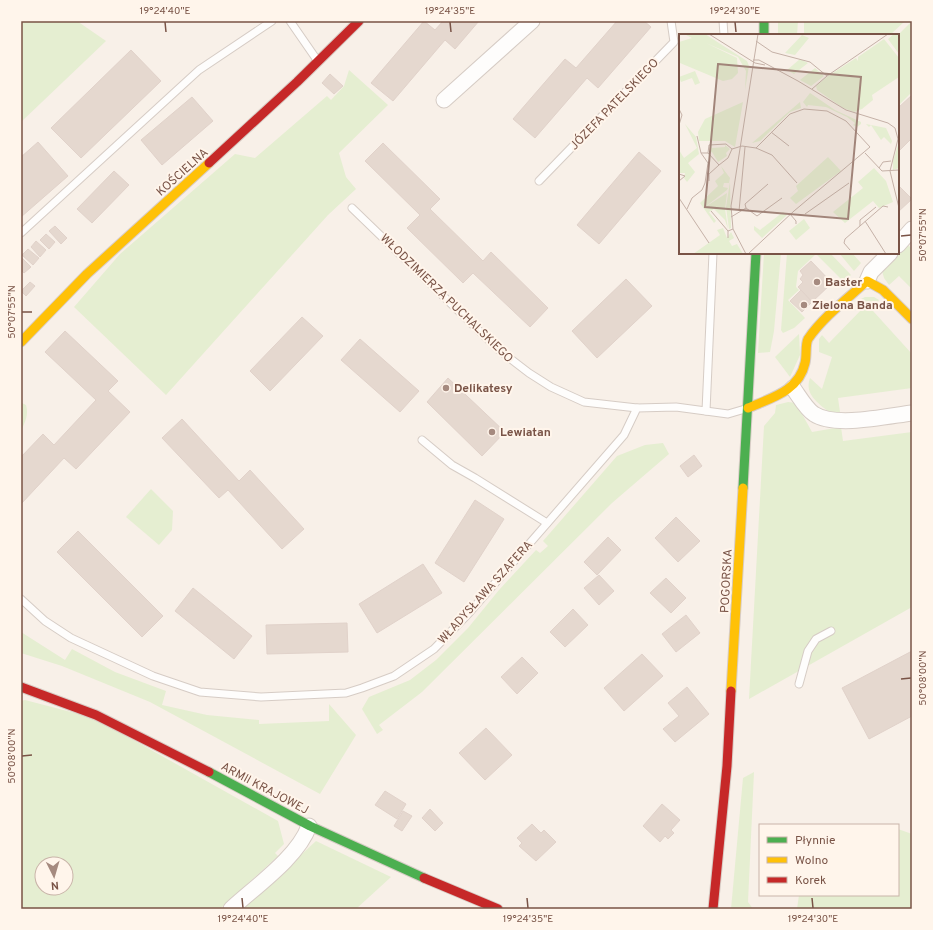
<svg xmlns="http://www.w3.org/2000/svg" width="933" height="930" font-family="Overpass,sans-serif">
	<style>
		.green { fill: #e5eed1; fill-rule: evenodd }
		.building { fill: #e5d8cf; stroke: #e1d2ca }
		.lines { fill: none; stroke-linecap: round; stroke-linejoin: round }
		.lane-casing { stroke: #d6ccc5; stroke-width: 9 }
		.street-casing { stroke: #d6ccc5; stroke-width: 17 }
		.fast-casing { stroke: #d8cdc6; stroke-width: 11 }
		.slow-casing { stroke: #d8cdc6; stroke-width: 11 }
		.jam-casing { stroke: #d8cdc6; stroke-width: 11 }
		.lane { stroke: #fefdfc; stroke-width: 7 }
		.street { stroke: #fefdfc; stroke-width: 15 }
		.fast { stroke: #4caf50; stroke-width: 9 }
		.slow { stroke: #ffc107; stroke-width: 9 }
		.jam { stroke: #c62828; stroke-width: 9 }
		.ticks { fill: none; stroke: #795346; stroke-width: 1.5 }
		.poi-dot { fill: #a58a7f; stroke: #fff5eb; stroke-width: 1.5 }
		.labels { text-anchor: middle; stroke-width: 4; stroke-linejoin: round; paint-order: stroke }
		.street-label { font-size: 12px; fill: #795346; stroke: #fff5eb }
		.poi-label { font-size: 12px; font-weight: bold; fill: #795346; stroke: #fff5eb; text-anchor: start }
		.inset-road { fill: none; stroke: #c5b1a7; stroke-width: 1 }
		.view { fill: #a18479; fill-opacity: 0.15; stroke: #a18479; stroke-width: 2 }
		.inset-edge { fill: none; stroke: #795346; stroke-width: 2 }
		.neatline { fill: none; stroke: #795346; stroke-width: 1.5 }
		.ticks-label { font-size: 10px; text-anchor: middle; fill: #795346 }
	</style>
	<rect width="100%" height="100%" fill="#f8f0e8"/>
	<g class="green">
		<path d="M21 21H77L106 41 21 122Z"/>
		<path d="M778 21H798L797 35H778Z"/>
		<path d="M804 21H905L890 35H804Z"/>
		<path d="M912 21V92L898 106V35Z"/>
		<path d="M349 70 388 105 339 153 346 177 356 189 328 215 166 395 74 307 120 254 235 154 255 158 327 96 331 100 344 86Z"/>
		<path d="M905 242 912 249V289L899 276 889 285 884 278 881 267 893 253H898V249Z"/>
		<path d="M764 253H781L774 331 770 352 758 353Z"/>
		<path d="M787 253H830L851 275 844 282 816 254 798 271 796 287 799 290 788 300 805 318 794 328 783 333 781 330Z"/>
		<path d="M839 253H852L861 263 854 271Z"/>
		<path d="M865 297H874L879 300 873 311 912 354V388L838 398 840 412H829C818 403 804 394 810 378L822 389 832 357 819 352V339L822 335 829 343 864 307 857 301Z"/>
		<path d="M799 334 800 355 790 377 775 357Z"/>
		<path d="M788 402 796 403 812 432 841 427 843 441 912 432V607L749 699 764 426 775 413 776 405Z"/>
		<path d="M22 403 26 405C29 415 25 422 21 431Z"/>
		<path d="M663 443 669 454 612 503 422 692 379 725 383 730 377 734 362 709 369 697 410 680 436 660 468 628 499 590 536 550 540 553 548 546 543 541 617 456 645 445Z"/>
		<path d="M151 489 173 511 172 530 159 545 126 517Z"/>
		<path d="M21 632 65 660 72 649 115 672 166 691 162 705 207 715 259 720V724L329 721V704L356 735 320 794 150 702 62 666 21 653Z"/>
		<path d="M25 700 94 718 278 821 284 844 275 853 278 856 220 909H21V701ZM42 864H66V888H42Z"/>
		<path d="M754 772 748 902 753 909H731L743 778Z"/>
		<path d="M898 829 912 834V909H797L799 895H898Z"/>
		<path d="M316 841 391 877 356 909H242Z"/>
	</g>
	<g class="building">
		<path d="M424 21 435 30 443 21H479L455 49 445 40 393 101 371 83Z"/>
		<path d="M617 21H644L651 27 598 88 587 78 535 138 513 119 565 59 576 68Z"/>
		<path d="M131 50 161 81 81 158 51 128Z"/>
		<path d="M330 74 343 86 334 94 322 83Z"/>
		<path d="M912 95V138L898 152V108Z"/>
		<path d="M192 97 213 121 162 165 141 140Z"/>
		<path d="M38 142 68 176 21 217V157Z"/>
		<path d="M383 143 440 199 430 209 483 261 491 252 548 308 530 327 473 273 463 283 407 228 420 215 365 161Z"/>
		<path d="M639 152 661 171 599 244 577 225Z"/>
		<path d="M114 171 129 185 92 223 77 209Z"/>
		<path d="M898 185 912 199 898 212Z"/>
		<path d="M55 226 67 238 61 244 49 231Z"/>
		<path d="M46 234 55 242 49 249 40 240Z"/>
		<path d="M36 241 46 250 40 257 31 247Z"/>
		<path d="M28 249 39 258 33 265 22 255Z"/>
		<path d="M21 257 31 267 24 273 21 270Z"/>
		<path d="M811 261 832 283 812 302 798 287 803 282 800 279 803 275 800 271Z"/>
		<path d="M626 279 652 306 597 358 572 331Z"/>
		<path d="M30 282 35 286 26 296 21 291Z"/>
		<path d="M801 290 812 302 802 312 790 301Z"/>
		<path d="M302 317 323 336 270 391 250 371Z"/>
		<path d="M65 331 118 381 108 391 130 412 76 469 64 458 21 504V457L43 434 54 445 96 400 45 352Z"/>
		<path d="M360 339 419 391 400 412 341 360Z"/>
		<path d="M448 378 505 432 482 456 427 402Z"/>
		<path d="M182 419 239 481 250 470 304 529 282 549 228 490 219 498 162 438Z"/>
		<path d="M694 455 702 466 688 477 680 466Z"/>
		<path d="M475 500 504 519 464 582 435 563Z"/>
		<path d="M676 517 700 541 678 562 655 538Z"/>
		<path d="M78 531 163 616 142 637 57 552Z"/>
		<path d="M608 537 621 550 597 575 584 562Z"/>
		<path d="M423 564 442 593 377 633 359 604Z"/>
		<path d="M599 575 614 591 599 605 584 588Z"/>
		<path d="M666 578 686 598 671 613 650 593Z"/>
		<path d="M193 588 252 636 234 659 175 611Z"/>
		<path d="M573 609 588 625 565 647 550 632Z"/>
		<path d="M686 615 700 633 676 652 662 634Z"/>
		<path d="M347 623 348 652 267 654 266 625Z"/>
		<path d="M912 651V716L869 739 842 688Z"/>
		<path d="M642 654 663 676 624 711 604 688Z"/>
		<path d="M522 657 538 673 517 694 501 677Z"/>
		<path d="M687 687 709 714 675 742 663 729 679 716 668 703Z"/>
		<path d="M486 728 512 755 485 780 459 753Z"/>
		<path d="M385 791 406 804 397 819 375 805Z"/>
		<path d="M662 804 680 820 671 830 674 833 668 839 665 836 660 842 643 826Z"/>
		<path d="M430 809 443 823 435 831 422 818Z"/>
		<path d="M403 811 412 816 402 831 394 826Z"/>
		<path d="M532 824 541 833 544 830 556 842 536 861 519 846 522 843 517 838Z"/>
	</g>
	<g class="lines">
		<g class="lane-casing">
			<g id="lane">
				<path d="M290 21 317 60"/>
				<path d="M723 21 724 35"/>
				<path d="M539 181 674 42 671 21"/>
				<path d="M352 208 499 350 529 373 551 387 584 402 637 408"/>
				<path d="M21 233 199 70 272 21"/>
				<path d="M706 411 713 253"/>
				<path d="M422 440 452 465 475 478 547 523"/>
				<path d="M21 599 45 621 71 638 153 676 200 692 261 697 346 693 362 688 394 676 434 649 469 613 624 435 637 408 676 407 728 414 745 409"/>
				<path d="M799 684 808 651 816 639 831 631"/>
			</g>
		</g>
		<g class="street-casing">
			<g id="street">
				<path d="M444 100 532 21"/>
				<path d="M898 245 912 229"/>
				<path d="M867 281 871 272 890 253"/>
				<path d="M793 388C799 396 806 409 814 414 835 428 888 416 912 413"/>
				<path d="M231 909C256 886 298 857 309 826"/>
			</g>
		</g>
		<g class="fast-casing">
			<g id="fast">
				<path d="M764 21V35"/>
				<path d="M743 488 756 253"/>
				<path d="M209 772 310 826 424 878"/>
			</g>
		</g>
		<g class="slow-casing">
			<g id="slow">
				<path d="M21 342 87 274 209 163"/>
				<path d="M748 408C771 398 799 391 805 363 807 356 805 345 808 339 823 317 847 299 867 281L883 290 912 319"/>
				<path d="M731 691 743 488"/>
			</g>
		</g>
		<g class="jam-casing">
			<g id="jam">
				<path d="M209 163 297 82 359 21"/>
				<path d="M21 687 96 715 209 772"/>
				<path d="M424 878 498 909"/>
				<path d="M713 909 727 766 731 691"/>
			</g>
		</g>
		<use href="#lane" class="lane"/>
		<use href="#street" class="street"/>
		<use href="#fast" class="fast"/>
		<use href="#slow" class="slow"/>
		<use href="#jam" class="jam"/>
	</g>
	<path class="ticks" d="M165 22 166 32M450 22 451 32M735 22 736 32M901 236 911 235M22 312H32M901 679 911 678M22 756 32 755M242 898 243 908M527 898 528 908M812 898 813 908"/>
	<g class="poi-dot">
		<circle cx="817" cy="282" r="4"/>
		<circle cx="804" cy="305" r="4"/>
		<circle cx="446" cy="388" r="4"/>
		<circle cx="492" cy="432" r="4"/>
	</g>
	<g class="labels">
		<g class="street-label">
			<text transform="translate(614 104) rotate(-46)" y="4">JÓZEFA PATELSKIEGO</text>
			<text transform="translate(182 172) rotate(-42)" y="4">KOŚCIELNA</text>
			<text transform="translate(447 298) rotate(44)" y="4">WŁODZIMIERZA PUCHALSKIEGO</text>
			<text transform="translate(726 581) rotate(-87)" y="4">POGORSKA</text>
			<text transform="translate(485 592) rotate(-48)" y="4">WŁADYSŁAWA SZAFERA</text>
			<text transform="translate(265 788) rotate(28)" y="4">ARMII KRAJOWEJ</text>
		</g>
		<g class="poi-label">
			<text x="825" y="286">Baster</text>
			<text x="812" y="309">Zielona Banda</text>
			<text x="454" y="392">Delikatesy</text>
			<text x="500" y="436">Lewiatan</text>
		</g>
	</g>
	<g transform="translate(679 34)">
		<rect width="220" height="220" fill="#f8f0e8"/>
		<path d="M5 0H26L68 27 70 32 66 56 67 37 59 23 27 9 58 24 59 39 53 45 44 47 1 29 0 8 13 4ZM215 0H220V20L209 5ZM123 1 130 4 116 21 106 19ZM205 5 220 24V43L193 61 194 66 183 75 175 78 164 74 138 56 137 52 149 42 177 24 179 27V23ZM121 25 129 29 115 40 108 36ZM136 34 145 42 132 52 121 46ZM16 37 21 49 16 51 13 44 2 48 0 43ZM131 59 156 76 182 88V90L178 93 174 91 176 89 168 83 147 73 129 71 128 73 124 68ZM64 68 56 113 46 107H20L19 98 26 85ZM121 68 122 74 111 78 81 107 73 109ZM6 90 17 103 20 120 9 129 16 138 8 148 5 144 6 139H0V116L5 124 18 114ZM187 90 207 94 213 107 212 110 205 103 202 106 192 91 190 93ZM220 108V134L214 136V127ZM33 111V114L46 113V111L51 115 47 119 48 122 39 128 33 118 31 119ZM149 123 162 137 117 170 111 164 119 157 117 152ZM42 132 51 144 50 149H45L44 153 49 154 48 156 26 173 48 159 46 175 49 195 46 186 35 175 30 178 37 187 35 189 21 169 39 152 36 147 45 139ZM195 134 207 147 214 168 200 174 194 167 166 189 154 178 184 154 179 148ZM51 148 52 194 50 195 47 173ZM104 178 108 181 83 204 75 196V192L81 196ZM125 185 131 194 117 206 110 197ZM44 194 48 204 52 198 55 204 50 207 53 212 58 210 64 220H14L41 201 38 196Z" fill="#e5eed1"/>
		<path class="inset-road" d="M30 0 76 29 86 31M77 7 93 18 131 28 148 42 209 0M74 26H80L119 47 167 76 209 89 216 94 219 105 211 137 220 174M133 55 148 42M0 75 3 81 0 91M92 98 110 112M18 102 22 119M77 114 93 121 118 149M53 115 47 110 30 111 29 119 40 131 49 124 53 115 63 112 77 114 111 80 125 75 148 77 167 87 191 113 115 177 69 220M186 119 203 137 220 136M200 134 204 128 212 127M0 140 6 142 0 147M30 147V140L40 131M0 164 30 209M67 174 66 170 89 150M8 175 13 164 23 156 26 149 29 129 22 119H29M32 177 49 197M60 177 66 113M111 180 117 187V190M126 180 170 149M52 183 67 174 78 182 103 164M186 187 207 220M181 192V186L197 173M49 204V197L54 195M171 216 165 209 166 205 204 172 209 173M67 220 54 195 52 172 79 0"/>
		<path class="view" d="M39 30 182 43 169 185 26 173Z"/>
		<rect width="220" height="220" class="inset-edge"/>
	</g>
	<rect width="933" height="930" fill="none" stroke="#fff5eb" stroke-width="44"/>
	<rect x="759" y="824" width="140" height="72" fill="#fff5eb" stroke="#c9b4a9"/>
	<rect x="767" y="837" width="20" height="6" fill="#4caf50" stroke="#c9b4a9"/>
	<text x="795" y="844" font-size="12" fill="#795346">Płynnie</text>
	<rect x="767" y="857" width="20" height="6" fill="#ffc107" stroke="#c9b4a9"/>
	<text x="795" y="864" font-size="12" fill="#795346">Wolno</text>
	<rect x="767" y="877" width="20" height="6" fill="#c62828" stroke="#c9b4a9"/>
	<text x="795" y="884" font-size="12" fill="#795346">Korek</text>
	<g transform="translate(54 876) rotate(175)"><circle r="19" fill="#fff5eb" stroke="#c9b4a9"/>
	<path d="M0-3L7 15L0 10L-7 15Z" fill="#a58a7f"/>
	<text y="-6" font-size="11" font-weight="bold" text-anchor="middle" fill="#795346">N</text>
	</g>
	<rect x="22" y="22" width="889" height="886" class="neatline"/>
	<g class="ticks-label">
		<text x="165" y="14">19°24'40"E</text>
		<text x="450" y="14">19°24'35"E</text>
		<text x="735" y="14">19°24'30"E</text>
		<text transform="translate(922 235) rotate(-90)" y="4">50°07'55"N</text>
		<text transform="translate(11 312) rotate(-90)" y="4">50°07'55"N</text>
		<text transform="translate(922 678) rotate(-90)" y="4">50°08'00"N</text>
		<text transform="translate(11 756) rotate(-90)" y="4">50°08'00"N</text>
		<text x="243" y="922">19°24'40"E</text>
		<text x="528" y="922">19°24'35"E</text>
		<text x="813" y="922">19°24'30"E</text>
	</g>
</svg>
